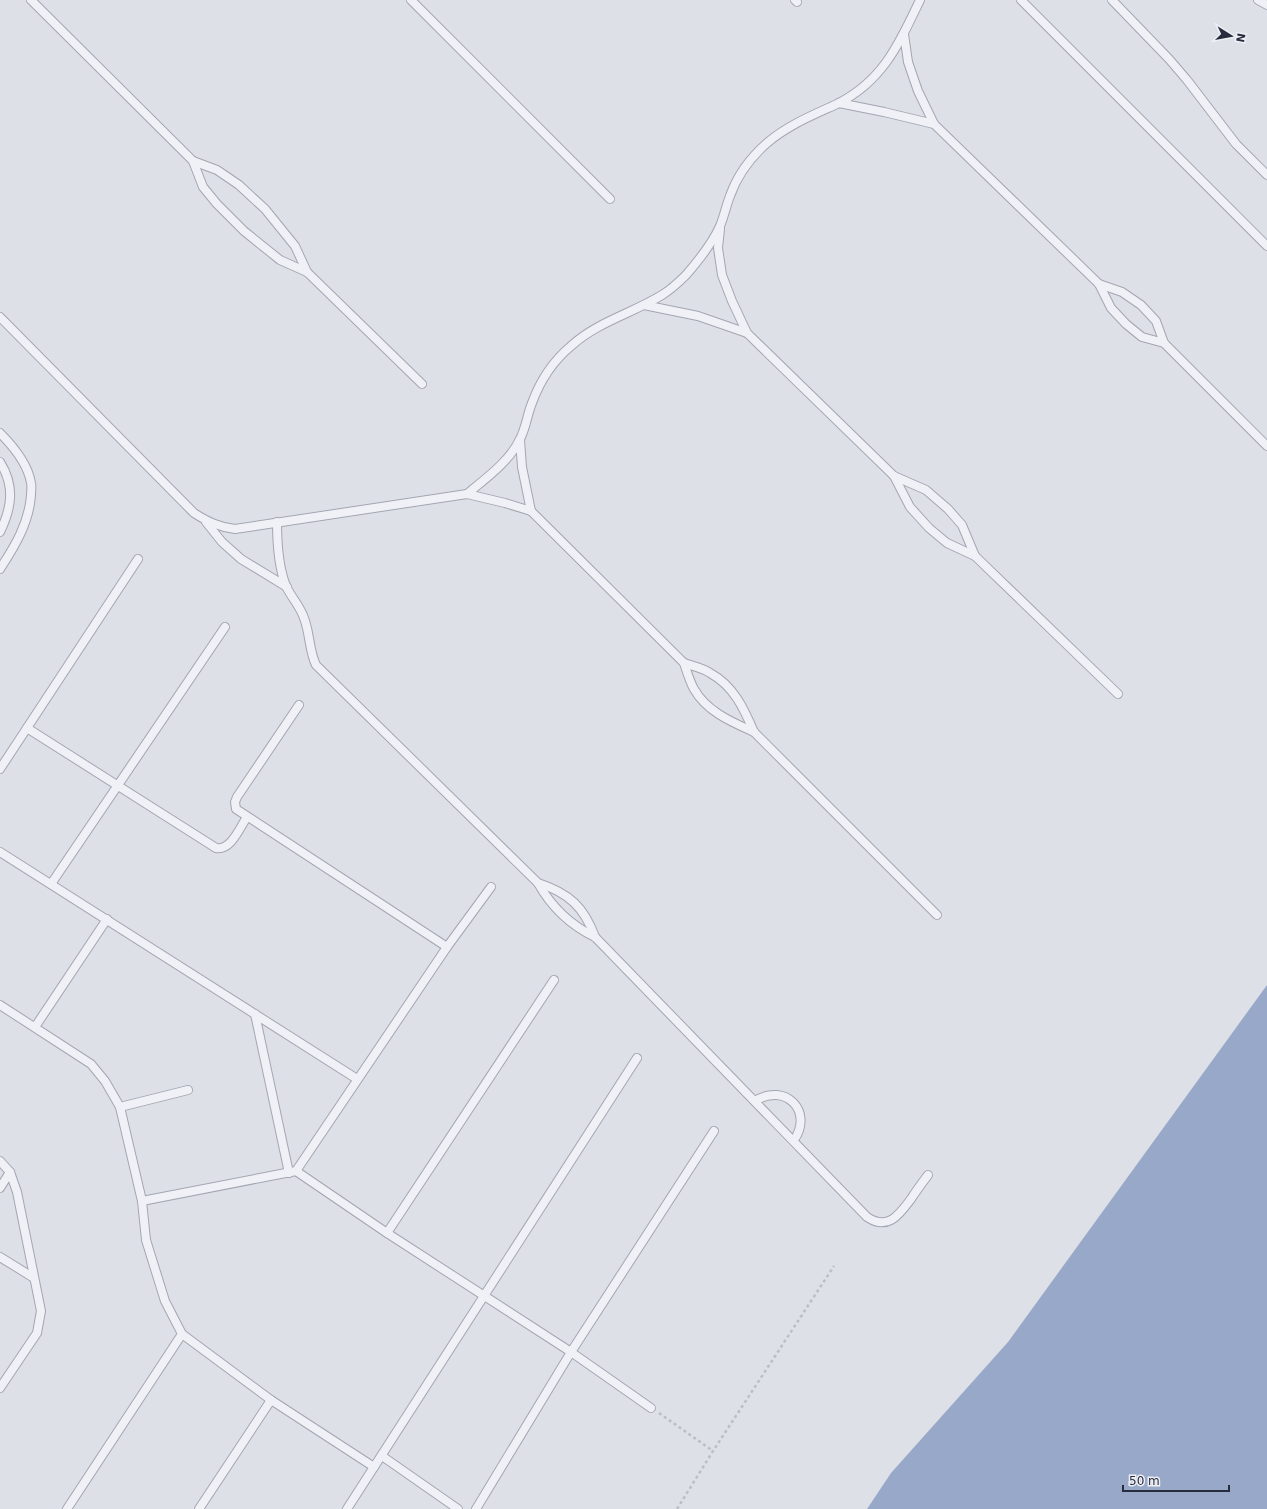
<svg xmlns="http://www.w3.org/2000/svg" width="1267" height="1509" font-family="'DejaVu Sans',sans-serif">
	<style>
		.water { fill: #98a8c8 }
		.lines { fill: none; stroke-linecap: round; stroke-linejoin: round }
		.service-casing { stroke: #a3a6b2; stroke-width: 10 }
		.path { stroke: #bcbec6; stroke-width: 2.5; stroke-dasharray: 3 3; stroke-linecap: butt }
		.service { stroke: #f0f1f6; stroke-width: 8 }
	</style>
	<rect width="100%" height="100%" fill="#dee0e8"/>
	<path class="water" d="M1267 985V1509H867L891 1473 1008 1342Z"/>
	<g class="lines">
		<g class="service-casing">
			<g id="service">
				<path d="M31 0 193 161 203 187 217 204 244 231 280 260 307 272 422 384"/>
				<path d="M411 0 610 199"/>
				<path d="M795 0 797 2"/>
				<path d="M1021 0 1267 246"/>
				<path d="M1112 0 1169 59 1187 80 1236 144 1267 175"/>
				<path d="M1258 0 1267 5"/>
				<path d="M904 34 908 62 918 91 934 124 1099 284 1111 308 1126 324 1142 337 1164 343"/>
				<path d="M839 103 884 112 934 124"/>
				<path d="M193 161 217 170 239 185 265 209 295 246 307 272"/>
				<path d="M720 229 718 248 722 275 732 301 747 333 894 476 926 490 948 509 962 525 975 556"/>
				<path d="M1099 284 1122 292 1141 305 1156 321 1164 343 1267 446"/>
				<path d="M644 305 698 316 747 333"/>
				<path d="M0 317 194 513C208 522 219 527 235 529L467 494 505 503 531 511 684 663C687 672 690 682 694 689 707 712 732 722 754 732"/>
				<path d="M0 433C13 446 28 464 31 483 32 486 31 491 31 495 29 523 15 546 0 569"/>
				<path d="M520 440 522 467 531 511"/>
				<path d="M0 462C15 486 12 507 0 532"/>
				<path d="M894 476 910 507 929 528 947 543 975 556 1118 694"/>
				<path d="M467 494C485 479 510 461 520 439 526 428 527 415 532 403 540 381 553 361 571 346 597 322 633 313 662 295 670 290 679 282 686 275 699 260 712 244 720 226 724 217 726 206 730 196 737 176 751 157 767 143 788 125 813 115 837 104 883 81 899 44 920 0"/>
				<path d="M206 522 222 542 241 559 287 587"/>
				<path d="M277 522C277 543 278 566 286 586 291 597 300 606 304 618 310 633 309 651 316 665L538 883C552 908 570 925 595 937L867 1217C888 1231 899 1215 911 1199 916 1191 922 1183 928 1175"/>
				<path d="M684 663C692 666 703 668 710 673 734 686 744 709 754 732L937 915"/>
				<path d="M299 705 237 797 235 802 236 809 447 947"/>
				<path d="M27 728 216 848C231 851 240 827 247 817"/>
				<path d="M0 769 138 559"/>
				<path d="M0 852 357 1079"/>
				<path d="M538 883C569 893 584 907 595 937"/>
				<path d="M51 884 225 627"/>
				<path d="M0 1005 91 1064 105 1081 120 1107 142 1201 146 1240 165 1301 182 1334 271 1400 374 1467"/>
				<path d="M255 1014 289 1173"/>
				<path d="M35 1027 107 919"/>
				<path d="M755 1101C785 1082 814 1111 794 1140"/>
				<path d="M120 1107 188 1090"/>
				<path d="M0 1161 10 1172 17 1192 41 1311 37 1333 0 1388"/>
				<path d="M296 1171 387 1233 571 1352 651 1408"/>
				<path d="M0 1188 10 1172"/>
				<path d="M142 1201 296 1171 447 947 491 887"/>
				<path d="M387 1233 554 980"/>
				<path d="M0 1257 34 1278"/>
				<path d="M382 1456 458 1509"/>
				<path d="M67 1509 182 1334"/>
				<path d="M199 1509 271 1400"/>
				<path d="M347 1509 637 1058"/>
				<path d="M476 1509 571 1352 714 1131"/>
			</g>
		</g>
		<g class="path">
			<path d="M659 1413 713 1451"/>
			<path d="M677 1509 713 1451 834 1266"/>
		</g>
		<use href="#service" class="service"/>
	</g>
	<g transform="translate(1231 36) rotate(101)" stroke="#edeff5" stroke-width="3" paint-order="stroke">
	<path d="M0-3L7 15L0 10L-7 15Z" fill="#272c3e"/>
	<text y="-6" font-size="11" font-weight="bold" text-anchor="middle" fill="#272c3e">N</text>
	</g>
	<path d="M1123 1485v6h106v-6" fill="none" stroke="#272c3e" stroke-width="2"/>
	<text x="1129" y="1485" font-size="12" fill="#272c3e" stroke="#edeff5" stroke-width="3" paint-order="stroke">50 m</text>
</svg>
